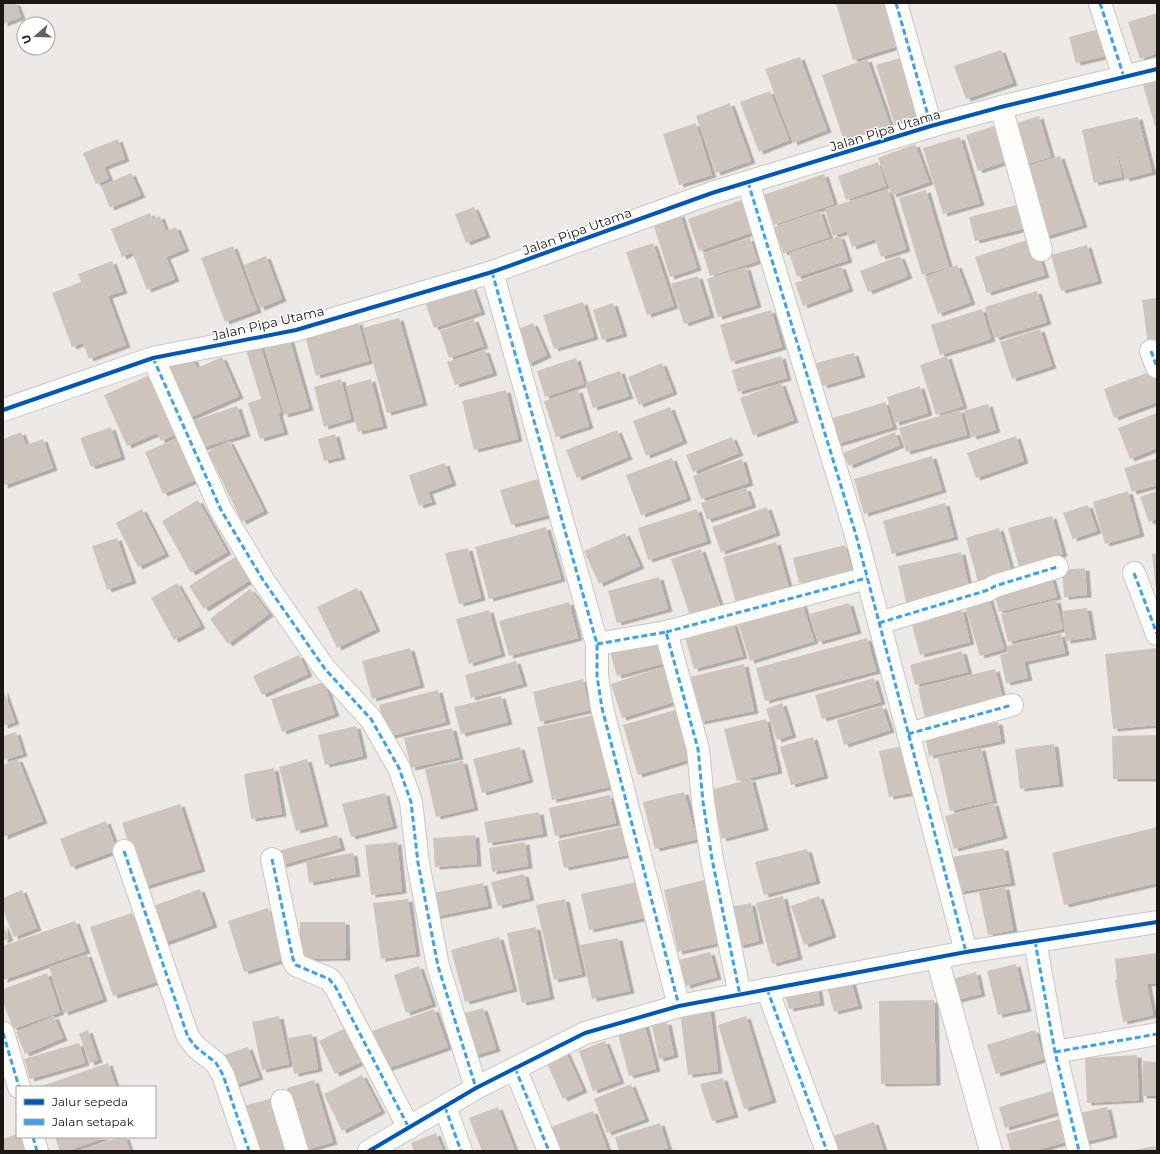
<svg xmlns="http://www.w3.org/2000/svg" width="1160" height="1154" font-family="Montserrat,sans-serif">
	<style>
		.building { fill: #cfc4bc; filter: url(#shadow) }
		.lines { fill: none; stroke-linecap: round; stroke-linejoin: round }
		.minor-casing { stroke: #c8c6c3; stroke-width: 24 }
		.minor { stroke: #fcfcfb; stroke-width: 22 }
		.quiet { stroke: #3da2ea; stroke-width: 3; stroke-dasharray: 6 3; stroke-linecap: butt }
		.cycleway-casing { stroke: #fff; stroke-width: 6 }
		.cycleway { stroke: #0057b8; stroke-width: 4 }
		.labels { text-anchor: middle; stroke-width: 3; stroke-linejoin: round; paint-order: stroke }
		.street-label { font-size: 13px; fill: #1a1715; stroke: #fff }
	</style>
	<defs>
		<filter id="shadow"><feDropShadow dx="4.5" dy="2.5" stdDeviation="0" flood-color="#0004"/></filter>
	</defs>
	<rect width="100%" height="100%" fill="#ece9e6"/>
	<g class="building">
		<path d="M3 3H16L21 17 3 24Z"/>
		<path d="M836 3H885L898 46 853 60Z"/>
		<path d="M1157 13V53L1140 59 1128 22Z"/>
		<path d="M1103 28 1110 55 1076 63 1069 37Z"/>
		<path d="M1001 50 1013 83 966 99 954 66Z"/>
		<path d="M800 57 827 130 793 143 765 69Z"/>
		<path d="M904 57 923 117 895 125 876 65Z"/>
		<path d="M867 59 890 125 844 141 822 75Z"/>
		<path d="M1157 81V125L1155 126 1143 85Z"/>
		<path d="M770 91 789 140 759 152 740 102Z"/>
		<path d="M730 103 751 161 716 173 696 116Z"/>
		<path d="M1039 116 1051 157 1020 166 1008 126Z"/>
		<path d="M1138 117 1152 172 1125 179 1113 134 1122 177 1094 183 1082 130Z"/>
		<path d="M696 123 712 175 679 185 663 134Z"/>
		<path d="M1001 124 1013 159 978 171 966 135Z"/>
		<path d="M960 137 980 203 943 214 923 148Z"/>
		<path d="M118 139 125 159 104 167 109 179 96 184 83 153Z"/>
		<path d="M915 144 929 182 892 195 878 158Z"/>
		<path d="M1060 156 1083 225 1044 237 1022 168Z"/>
		<path d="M878 162 886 186 846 200 838 176Z"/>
		<path d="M131 173 141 195 110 208 101 186Z"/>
		<path d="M824 174 834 204 774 225 764 195Z"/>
		<path d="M888 189 906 249 881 257 875 239 852 247 847 231 833 236 825 209Z"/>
		<path d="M926 190 949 267 922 275 899 198Z"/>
		<path d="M742 200 753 232 699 251 688 219Z"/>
		<path d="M1021 204 1027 228 975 241 969 217Z"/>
		<path d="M474 207 486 235 466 243 455 214Z"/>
		<path d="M820 211 829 237 783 253 774 227Z"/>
		<path d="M150 213 152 219 160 216 166 231 176 227 185 249 166 257 175 279 147 290 132 252 122 257 111 229Z"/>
		<path d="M680 214 697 268 670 277 653 223Z"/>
		<path d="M840 236 848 260 797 277 789 253Z"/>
		<path d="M750 238 758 261 710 276 703 253Z"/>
		<path d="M1033 238 1045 275 987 293 975 257Z"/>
		<path d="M653 243 674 306 647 315 626 252Z"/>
		<path d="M1087 245 1098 281 1061 291 1051 255Z"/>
		<path d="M233 246 257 310 225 322 201 258Z"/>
		<path d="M266 256 282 299 260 308 244 265Z"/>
		<path d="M900 256 908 276 868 292 860 271Z"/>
		<path d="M112 261 123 291 108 296 126 345 89 359 83 343 72 347 52 293 81 282 78 274Z"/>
		<path d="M957 265 971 302 938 314 925 277Z"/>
		<path d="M841 266 849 289 803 306 795 283Z"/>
		<path d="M746 267 757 305 718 317 707 279Z"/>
		<path d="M698 276 710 315 684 324 671 284Z"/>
		<path d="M472 287 481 312 434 328 425 302Z"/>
		<path d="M1037 291 1047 322 995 338 985 307Z"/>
		<path d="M1157 298V343L1148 344 1142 300Z"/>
		<path d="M583 302 594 337 554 349 543 315Z"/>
		<path d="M613 303 623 334 602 340 593 310Z"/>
		<path d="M982 309 991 339 940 355 931 325Z"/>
		<path d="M771 310 782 347 731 362 720 325Z"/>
		<path d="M399 318 423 403 387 413 363 328Z"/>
		<path d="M474 319 484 346 449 358 440 331Z"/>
		<path d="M358 322 369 361 316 376 305 336Z"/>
		<path d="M533 323 547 355 528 364 514 331Z"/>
		<path d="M1040 329 1052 366 1012 379 1000 342Z"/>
		<path d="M288 334 309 408 284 415 263 341Z"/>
		<path d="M258 339 281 412 278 413 284 432 260 439 248 403 261 399 244 343Z"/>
		<path d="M485 350 493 373 455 385 447 362Z"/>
		<path d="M854 353 861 375 823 386 816 363Z"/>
		<path d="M191 354 197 368 222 357 239 396 187 419 163 366Z"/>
		<path d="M781 356 787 378 738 392 732 370Z"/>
		<path d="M947 356 963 406 936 415 920 365Z"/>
		<path d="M576 358 584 384 545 397 537 371Z"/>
		<path d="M662 363 673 392 639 405 628 377Z"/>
		<path d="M620 371 629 396 593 408 585 383Z"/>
		<path d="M1152 371 1157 385V402L1114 418 1104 389Z"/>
		<path d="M157 372 183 431 161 441 157 433 127 446 104 395Z"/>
		<path d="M341 379 351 419 324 427 314 387Z"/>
		<path d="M371 379 383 426 358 432 346 386Z"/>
		<path d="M781 383 794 420 753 435 740 398Z"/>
		<path d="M920 386 928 413 895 423 887 397Z"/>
		<path d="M506 390 518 439 474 450 462 401Z"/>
		<path d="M578 390 589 426 556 437 544 401Z"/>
		<path d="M885 402 893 427 837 444 830 419Z"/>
		<path d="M988 404 996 430 972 437 964 411Z"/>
		<path d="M237 406 246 434 202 448 193 421Z"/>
		<path d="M670 407 683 441 646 456 633 421Z"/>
		<path d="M960 410 967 435 906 452 899 428Z"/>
		<path d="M1157 413V448L1130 459 1118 428Z"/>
		<path d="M111 427 121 457 91 467 80 438Z"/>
		<path d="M617 430 628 457 577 478 566 450Z"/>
		<path d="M21 432 26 445 43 439 53 468 3 486V439Z"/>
		<path d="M895 432 900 445 849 466 843 453Z"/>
		<path d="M335 434 341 457 324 461 318 439Z"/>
		<path d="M182 436 200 478 163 494 145 452Z"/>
		<path d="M1016 436 1024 461 976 478 967 453Z"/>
		<path d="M732 437 739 453 693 472 686 455Z"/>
		<path d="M229 441 264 511 242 522 208 452Z"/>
		<path d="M932 456 942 490 864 514 854 479Z"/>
		<path d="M672 458 687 498 641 515 626 475Z"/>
		<path d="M1157 458V485L1132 492 1124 468Z"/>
		<path d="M742 459 749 483 701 499 693 476Z"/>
		<path d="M445 463 452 483 428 492 432 502 419 506 409 475Z"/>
		<path d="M538 479 549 515 511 525 500 490Z"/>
		<path d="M746 488 752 505 707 520 701 503Z"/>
		<path d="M1128 491 1140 534 1105 544 1093 502Z"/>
		<path d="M1157 491V519L1149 522 1140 497Z"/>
		<path d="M198 500 227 552 191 573 162 521Z"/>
		<path d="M945 503 954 537 892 554 883 521Z"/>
		<path d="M1088 505 1097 531 1073 539 1063 513Z"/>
		<path d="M767 507 776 533 721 552 712 527Z"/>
		<path d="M142 509 165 554 138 567 116 523Z"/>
		<path d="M697 509 707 541 648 560 638 528Z"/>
		<path d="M1052 516 1063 554 1019 567 1008 528Z"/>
		<path d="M546 527 561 579 489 599 475 547Z"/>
		<path d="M999 528 1013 576 979 586 966 538Z"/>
		<path d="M625 533 640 566 599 584 584 551Z"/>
		<path d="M117 538 132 581 107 590 92 546Z"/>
		<path d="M776 542 790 591 737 606 723 557Z"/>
		<path d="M845 545 852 570 799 583 793 558Z"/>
		<path d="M468 548 481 598 459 604 445 553Z"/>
		<path d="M701 549 720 605 690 616 671 559Z"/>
		<path d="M961 552 970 592 907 606 898 566Z"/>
		<path d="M1157 553V590H1156L1152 554Z"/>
		<path d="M238 555 252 579 204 609 189 586Z"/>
		<path d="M1085 568 1087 595 1064 597 1062 570Z"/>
		<path d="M1050 573 1057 597 999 612 993 588Z"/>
		<path d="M659 577 668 609 617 623 608 591Z"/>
		<path d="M177 583 201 626 174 640 151 598Z"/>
		<path d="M357 588 376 629 337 648 317 607Z"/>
		<path d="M250 589 269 614 228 644 210 619Z"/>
		<path d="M987 592 1004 649 980 656 963 599Z"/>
		<path d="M1056 600 1063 629 1008 642 1001 614Z"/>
		<path d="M569 602 578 638 509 656 499 621Z"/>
		<path d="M802 603 814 641 750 661 738 623Z"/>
		<path d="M849 603 857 631 818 642 810 614Z"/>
		<path d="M1087 608 1092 637 1066 641 1062 611Z"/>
		<path d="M962 609 970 642 920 655 911 621Z"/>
		<path d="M489 610 501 654 469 664 456 619Z"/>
		<path d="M733 623 743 656 694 669 685 637Z"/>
		<path d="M657 634 665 663 617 676 609 648Z"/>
		<path d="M1061 634 1065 653 1024 662 1028 678 1006 683 1000 655 1008 653 1007 646Z"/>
		<path d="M867 638 876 671 765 701 756 668Z"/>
		<path d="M410 648 420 685 372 699 362 661Z"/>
		<path d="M1157 648V725L1113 729 1105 654Z"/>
		<path d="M962 651 968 672 915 685 910 665Z"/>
		<path d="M299 655 308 674 262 695 253 676Z"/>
		<path d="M516 661 523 684 471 698 465 675Z"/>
		<path d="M744 664 754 711 700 722 690 677Z"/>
		<path d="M666 666 677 701 622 718 611 684Z"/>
		<path d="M995 669 1004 703 926 722 918 688Z"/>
		<path d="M874 678 881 702 822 719 815 695Z"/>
		<path d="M583 679 590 710 540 722 533 692Z"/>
		<path d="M324 682 335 714 282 732 271 699Z"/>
		<path d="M3 689 15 722 3 726Z"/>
		<path d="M438 690 446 722 387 737 379 705Z"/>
		<path d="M501 696 508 722 461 734 454 707Z"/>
		<path d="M782 703 792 735 777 740 766 709Z"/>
		<path d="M882 706 890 730 844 745 837 720Z"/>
		<path d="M682 708 697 757 638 775 623 725Z"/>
		<path d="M594 715 609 787 552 800 537 727Z"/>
		<path d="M766 719 778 771 737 781 724 729Z"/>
		<path d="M998 722 1001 741 929 756 925 735Z"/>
		<path d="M356 726 363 756 325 765 318 735Z"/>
		<path d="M452 728 459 757 411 768 404 738Z"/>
		<path d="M16 732 23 754 3 760V736Z"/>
		<path d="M1157 735V779H1113L1112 736Z"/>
		<path d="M813 737 824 776 791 785 780 747Z"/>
		<path d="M1054 744 1059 784 1020 789 1015 749Z"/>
		<path d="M906 745 916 792 889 797 879 751Z"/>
		<path d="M520 747 529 780 482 793 473 759Z"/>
		<path d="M981 748 993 801 950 811 938 757Z"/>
		<path d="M18 759 43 821 3 837V765Z"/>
		<path d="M307 759 324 824 296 831 279 767Z"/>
		<path d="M463 761 474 808 436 817 425 769Z"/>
		<path d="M274 768 282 814 251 819 244 774Z"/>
		<path d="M751 779 764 828 722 839 710 790Z"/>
		<path d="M684 792 697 839 655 849 643 802Z"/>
		<path d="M385 793 393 826 351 837 342 804Z"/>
		<path d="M610 795 616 823 555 836 549 808Z"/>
		<path d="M994 803 1003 836 954 849 945 816Z"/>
		<path d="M180 804 201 869 143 887 122 823Z"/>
		<path d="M539 812 543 834 488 843 484 822Z"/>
		<path d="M106 821 117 850 71 867 60 839Z"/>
		<path d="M621 827 627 855 564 868 558 841Z"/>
		<path d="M1157 827V883L1064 905 1052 853Z"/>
		<path d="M337 835 341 848 282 865 278 851Z"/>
		<path d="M475 835 477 864 435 867 433 838Z"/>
		<path d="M397 842 402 891 371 895 365 845Z"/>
		<path d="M525 842 528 866 492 872 489 848Z"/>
		<path d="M1004 848 1011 883 959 892 952 857Z"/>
		<path d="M807 849 816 881 764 895 755 862Z"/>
		<path d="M353 853 356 874 309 883 306 861Z"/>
		<path d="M524 874 530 898 498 906 491 882Z"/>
		<path d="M712 878 727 941 678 952 664 890Z"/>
		<path d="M641 881 649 917 589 930 581 894Z"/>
		<path d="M483 883 488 906 433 917 428 894Z"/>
		<path d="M1005 887 1013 930 988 935 979 892Z"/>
		<path d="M200 889 213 925 161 944 148 908Z"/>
		<path d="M22 890 37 928 14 937 3 910V898Z"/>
		<path d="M783 896 798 957 772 964 756 903Z"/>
		<path d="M819 896 832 935 804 945 791 906Z"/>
		<path d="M408 899 416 954 381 959 373 903Z"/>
		<path d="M565 899 582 974 554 980 536 905Z"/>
		<path d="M751 903 759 941 739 946 730 907Z"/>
		<path d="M268 908 285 959 244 972 228 921Z"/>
		<path d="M132 913 156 982 113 996 90 927Z"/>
		<path d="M75 921 86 951 3 980V946Z"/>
		<path d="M300 922H345L346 958 300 959Z"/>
		<path d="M3 924 9 938 3 941Z"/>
		<path d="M536 927 550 997 522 1003 507 933Z"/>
		<path d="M499 937 513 989 465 1002 451 950Z"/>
		<path d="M618 938 630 991 592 999 580 945Z"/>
		<path d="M710 952 717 977 686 986 679 960Z"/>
		<path d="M1157 953V983L1147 984 1153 1015 1123 1022 1115 980 1117 979 1115 959Z"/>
		<path d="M87 954 103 999 64 1013 49 967Z"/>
		<path d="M1016 964 1027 1009 998 1015 987 971Z"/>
		<path d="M419 966 432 1004 406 1013 394 975Z"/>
		<path d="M976 972 981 994 957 1000 952 979Z"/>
		<path d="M47 973 60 1012 13 1029 3 1002V989Z"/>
		<path d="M851 981 858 1006 834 1012 827 987Z"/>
		<path d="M817 984 820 1003 789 1009 784 991Z"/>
		<path d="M934 1000 936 1083 881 1084 879 1001Z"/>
		<path d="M483 1008 496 1049 473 1056 461 1014Z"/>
		<path d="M434 1009 448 1047 386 1069 372 1031Z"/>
		<path d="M710 1009 718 1071 688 1075 680 1013Z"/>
		<path d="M54 1016 63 1038 25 1054 16 1032Z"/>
		<path d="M279 1016 289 1064 262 1070 252 1022Z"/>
		<path d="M746 1016 772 1100 744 1109 718 1025Z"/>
		<path d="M644 1022 656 1069 629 1076 617 1030Z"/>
		<path d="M667 1022 674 1055 659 1059 652 1026Z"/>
		<path d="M350 1026 366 1060 335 1074 319 1041Z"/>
		<path d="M88 1030 98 1060 90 1063 79 1034Z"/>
		<path d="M1035 1030 1044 1059 996 1074 987 1045Z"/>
		<path d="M312 1034 318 1069 294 1074 288 1038Z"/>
		<path d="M605 1041 620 1081 593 1091 579 1051Z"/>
		<path d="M79 1043 85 1063 30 1079 24 1059Z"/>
		<path d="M248 1047 259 1077 231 1086 221 1056Z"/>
		<path d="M564 1048 583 1090 563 1099 544 1057Z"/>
		<path d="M1137 1055 1139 1100 1087 1103 1085 1058Z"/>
		<path d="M1143 1061 1157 1062V1096H1142Z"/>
		<path d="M108 1063 116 1087H39Z"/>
		<path d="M362 1075 381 1111 342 1131 324 1094Z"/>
		<path d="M723 1078 734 1115 712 1121 700 1084Z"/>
		<path d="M314 1080 333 1142 306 1150 287 1088Z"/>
		<path d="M631 1084 645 1119 607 1133 594 1099Z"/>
		<path d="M1055 1090 1062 1111 1005 1128 999 1107Z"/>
		<path d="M277 1097 290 1151H254L243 1106Z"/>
		<path d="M498 1107 515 1151H482L469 1118Z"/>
		<path d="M1107 1107 1113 1135 1081 1143 1075 1114Z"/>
		<path d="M593 1111 608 1151H554L546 1129Z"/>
		<path d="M1060 1119 1066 1142 1034 1151H1011L1006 1134Z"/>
		<path d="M874 1122 884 1151H835L830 1137Z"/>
		<path d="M660 1123 668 1148 657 1151H619L615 1137Z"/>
		<path d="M436 1133 443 1151H414L411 1143Z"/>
		<path d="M17 1134V1137H21L26 1151H3V1139Z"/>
		<path d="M55 1137H106L68 1151H60Z"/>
		<path d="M120 1137H125L130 1151H78Z"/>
		<path d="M1155 1146 1156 1151H1136L1135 1150Z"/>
	</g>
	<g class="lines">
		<g class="minor-casing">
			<g id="minor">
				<path d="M896 3 931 126"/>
				<path d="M1100 3 1124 77"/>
				<path d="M1001 107 1041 250"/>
				<path d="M748 182 856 535 966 952"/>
				<path d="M492 272 597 644V676L602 708 679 1006"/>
				<path d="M1151 351 1157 367"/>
				<path d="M153 358 221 510 263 580 325 669 371 719 399 768 411 802 418 863 438 966 476 1088"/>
				<path d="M3 410 153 358 296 330 492 272 712 193 931 126 1001 107 1157 69"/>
				<path d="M1134 573 1157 634"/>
				<path d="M879 623 988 590 995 586 1057 567"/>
				<path d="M666 632 867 578"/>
				<path d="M597 644 666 632 698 749 703 802 712 859 740 995"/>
				<path d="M908 734 1012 705"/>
				<path d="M124 851 188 1037 196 1047 216 1063 223 1075 249 1151"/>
				<path d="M272 859 293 959 296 965 329 979 335 986 409 1128"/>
				<path d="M1035 941 1055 1052 1079 1151"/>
				<path d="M937 958 991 1151"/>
				<path d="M767 989 827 1151"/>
				<path d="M3 1033 19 1087"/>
				<path d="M1055 1052 1157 1034"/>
				<path d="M515 1068 549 1151"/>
				<path d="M282 1101 297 1151"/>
				<path d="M445 1107 461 1151"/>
				<path d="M33 1137 37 1151"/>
				<path d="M369 1151 476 1088 585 1033 679 1006 966 952 1157 922"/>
			</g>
		</g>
		<use href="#minor" class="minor"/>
		<g class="quiet">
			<path d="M896 3 931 126"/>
			<path d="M1100 3 1124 77"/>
			<path d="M748 182 856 535 966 952"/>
			<path d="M492 272 597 644V676L602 708 679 1006"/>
			<path d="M1151 351 1157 367"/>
			<path d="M153 358 221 510 263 580 325 669 371 719 399 768 411 802 418 863 438 966 476 1088"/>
			<path d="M1134 573 1157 634"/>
			<path d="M879 623 988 590 995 586 1057 567"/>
			<path d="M666 632 867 578"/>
			<path d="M597 644 666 632 698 749 703 802 712 859 740 995"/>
			<path d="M908 734 1012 705"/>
			<path d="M124 851 188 1037 196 1047 216 1063 223 1075 249 1151"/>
			<path d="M272 859 293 959 296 965 329 979 335 986 409 1128"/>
			<path d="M1035 941 1055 1052 1079 1151"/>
			<path d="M767 989 827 1151"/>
			<path d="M3 1033 19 1087"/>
			<path d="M1055 1052 1157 1034"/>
			<path d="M515 1068 549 1151"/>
			<path d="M445 1107 461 1151"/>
			<path d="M33 1137 37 1151"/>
		</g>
		<g class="cycleway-casing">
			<g id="cycleway">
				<path d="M3 410 153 358 296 330 492 272 712 193 931 126 1001 107 1157 69"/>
				<path d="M369 1151 476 1088 585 1033 679 1006 966 952 1157 922"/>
			</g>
		</g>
		<use href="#cycleway" class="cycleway"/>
	</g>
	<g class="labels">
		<g class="street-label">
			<text transform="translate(885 130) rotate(-17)" y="5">Jalan Pipa Utama</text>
			<text transform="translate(577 231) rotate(-20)" y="5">Jalan Pipa Utama</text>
			<text transform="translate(268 323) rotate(-13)" y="5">Jalan Pipa Utama</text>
		</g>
	</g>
	<rect width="1160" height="1154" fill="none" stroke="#1a1715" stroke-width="8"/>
	<rect x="16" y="1086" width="140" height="52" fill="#ffffff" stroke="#a3a2a1"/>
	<rect x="24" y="1099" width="20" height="6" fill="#0057b8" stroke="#a3a2a1"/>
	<text x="52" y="1106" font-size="12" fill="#1a1715">Jalur sepeda</text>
	<rect x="24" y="1119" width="20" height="6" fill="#3da2ea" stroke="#a3a2a1"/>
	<text x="52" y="1126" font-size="12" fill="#1a1715">Jalan setapak</text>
	<g transform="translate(36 36) rotate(250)"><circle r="19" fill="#ffffff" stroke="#a3a2a1"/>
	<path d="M0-3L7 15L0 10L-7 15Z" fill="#64605e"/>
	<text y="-6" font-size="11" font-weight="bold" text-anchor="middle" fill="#1a1715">U</text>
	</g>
</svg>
